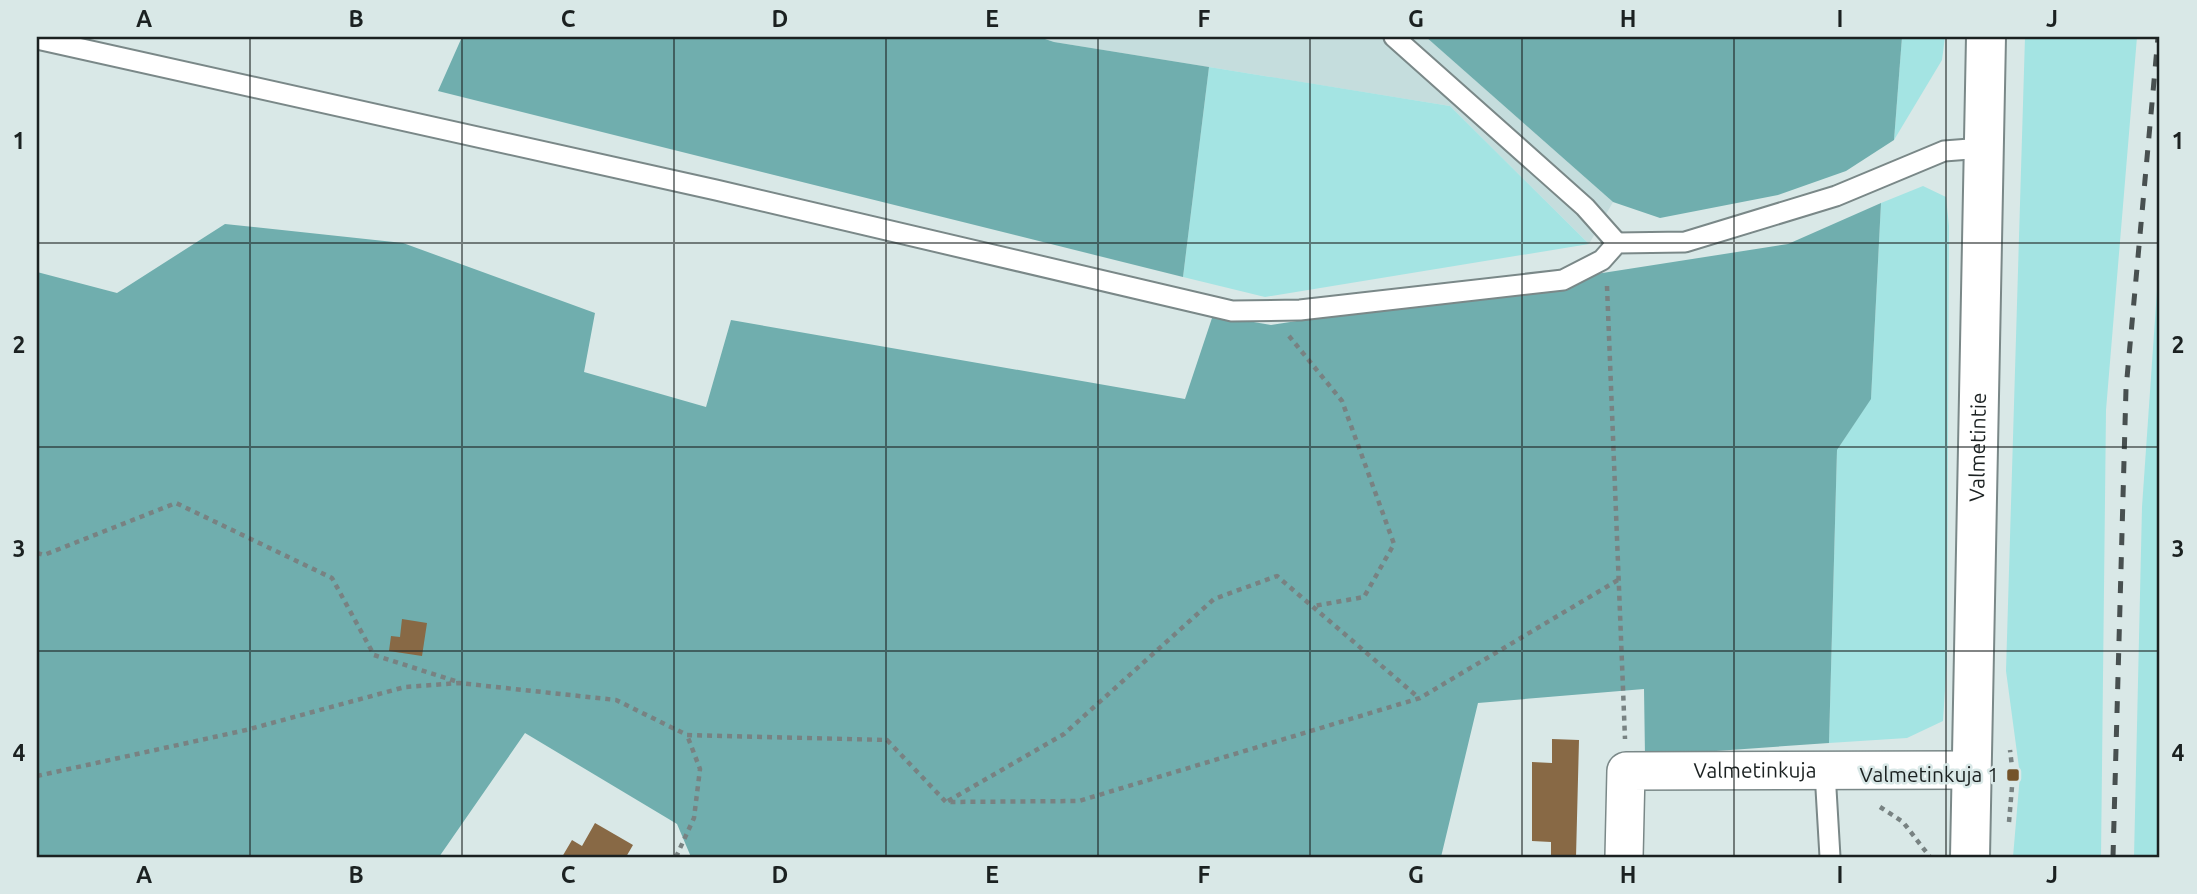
<svg xmlns="http://www.w3.org/2000/svg" width="2197" height="894" font-family="Ubuntu,sans-serif">
	<style>
		.built { fill: #c5dddd }
		.green { fill: #a4e4e3 }
		.forest { fill: #70aeae }
		.building { fill: #886945 }
		.lines { fill: none; stroke-linecap: round; stroke-linejoin: round }
		.lane-casing { stroke: #7a8888; stroke-width: 23 }
		.street-casing { stroke: #7a8888; stroke-width: 40 }
		.secondary-casing { stroke: #7a8888; stroke-width: 42 }
		.path { stroke: #788282; stroke-width: 4.5; stroke-dasharray: 5 5; stroke-linecap: butt }
		.lane { stroke: #fff; stroke-width: 19 }
		.street { stroke: #fff; stroke-width: 37 }
		.secondary { stroke: #fff; stroke-width: 38 }
		.rail { stroke: #485050; stroke-width: 5; stroke-dasharray: 12 12; stroke-linecap: butt }
		.grid { fill: none; stroke: #1b2121; stroke-width: 2; stroke-opacity: 0.55 }
		.poi-dot { fill: #74532a; stroke: #d9e8e7; stroke-width: 2.5 }
		.labels { text-anchor: middle; stroke-width: 5; stroke-linejoin: round; paint-order: stroke }
		.street-label { font-size: 21px; fill: #1b2121; stroke: #d9e8e7 }
		.poi-label { font-size: 21px; fill: #1b2121; stroke: #d9e8e7; text-anchor: end }
		.neatline { fill: none; stroke: #1b2121; stroke-width: 2.5 }
		.grid-label { font-size: 23px; text-anchor: middle; font-weight: bold; fill: #1b2121 }
	</style>
	<rect width="100%" height="100%" fill="#d9e8e7"/>
	<path class="built" d="M1039 37H1426L1613 202 1589 244 1450 106 1054 42Z"/>
	<g class="green">
		<path d="M1902 37H1945L1942 60 1894 140Z"/>
		<path d="M2025 37H2137L2106 410 2101 857H2013L2020 775 2006 671Z"/>
		<path d="M1209 67 1450 106 1589 244 1265 297 1183 277Z"/>
		<path d="M1923 186 1946 197 1949 226 1947 659 1943 721 1907 738 1829 743 1837 450 1871 398 1881 203Z"/>
		<path d="M2160 247V857H2134L2142 507Z"/>
	</g>
	<g class="forest">
		<path d="M462 37H1039L1054 42 1209 67 1183 277 438 91Z"/>
		<path d="M1426 37H1902L1894 140 1846 171 1778 195 1660 218 1613 202Z"/>
		<path d="M1881 203 1871 399 1837 450 1829 743 1645 756 1644 689 1478 703 1441 857H691L677 824 525 733 439 857H37V272L117 293 225 224 403 243 595 313 584 372 706 407 731 320 1185 399 1213 315 1271 325 1788 244Z"/>
	</g>
	<g class="building">
		<path d="M402 619 427 623 422 656 389 651 391 636 400 637Z"/>
		<path d="M1552 739 1579 740 1576 857H1551V842L1532 841V762L1552 763Z"/>
		<path d="M595 823 633 845 626 857H562L572 840 582 846Z"/>
	</g>
	<g class="lines">
		<g class="lane-casing">
			<g id="lane">
				<path d="M1394 37 1585 207 1617 243"/>
				<path d="M37 39 716 190 1232 311 1300 310 1563 280 1602 260 1617 243 1685 242 1836 196 1944 151 1983 148"/>
				<path d="M1825 772 1830 857"/>
			</g>
		</g>
		<g class="street-casing">
			<g id="street">
				<path id="s1" d="M1624 857 1626 771 1970 770"/>
			</g>
		</g>
		<g class="secondary-casing">
			<g id="secondary">
				<path id="s2" d="M1970 857 1986 37"/>
			</g>
		</g>
		<g class="path">
			<path d="M1607 286 1625 739"/>
			<path d="M1289 336 1342 401 1394 544 1364 597 1314 606"/>
			<path d="M37 553 44 555 176 503 332 578 374 655 455 681"/>
			<path d="M37 776 246 730 405 687 459 683 616 700 687 735 887 740 946 802 1079 801 1420 698 1618 580"/>
			<path d="M948 801 1064 734 1214 599 1277 576 1419 698"/>
			<path d="M1880 807 1903 822 1930 857"/>
			<path d="M2009 822 2013 775 2010 750"/>
			<path d="M676 857 694 818 700 769 687 735"/>
		</g>
		<use href="#lane" class="lane"/>
		<use href="#street" class="street"/>
		<use href="#secondary" class="secondary"/>
		<path class="rail" d="M2113 857 2126 389 2158 37"/>
	</g>
	<path class="grid" d="M250 37V857M462 37V857M674 37V857M886 37V857M1098 37V857M1310 37V857M1522 37V857M1734 37V857M1946 37V857M37 243H2160M37 447H2160M37 651H2160"/>
	<rect class="poi-dot" x="2006" y="768" width="14" height="14" rx="3.5"/>
	<g class="labels">
		<g class="street-label">
			<text dy="7" stroke="none"><textPath href="#s2" startOffset="410">Valmetintie</textPath></text>
			<text dy="7" stroke="none"><textPath href="#s1" startOffset="215">Valmetinkuja</textPath></text>
		</g>
		<g class="poi-label">
			<text x="1999" y="782">Valmetinkuja 1</text>
		</g>
	</g>
	<rect width="2197" height="894" fill="none" stroke="#d9e8e7" stroke-width="77"/>
	<rect x="38" y="38" width="2120" height="818" class="neatline"/>
	<g class="grid-label">
		<text x="144" y="27">A</text>
		<text x="356" y="27">B</text>
		<text x="568" y="27">C</text>
		<text x="780" y="27">D</text>
		<text x="992" y="27">E</text>
		<text x="1204" y="27">F</text>
		<text x="1416" y="27">G</text>
		<text x="1628" y="27">H</text>
		<text x="1840" y="27">I</text>
		<text x="2052" y="27">J</text>
		<text x="19" y="149">1</text>
		<text x="2178" y="149">1</text>
		<text x="19" y="353">2</text>
		<text x="2178" y="353">2</text>
		<text x="19" y="557">3</text>
		<text x="2178" y="557">3</text>
		<text x="19" y="761">4</text>
		<text x="2178" y="761">4</text>
		<text x="144" y="883">A</text>
		<text x="356" y="883">B</text>
		<text x="568" y="883">C</text>
		<text x="780" y="883">D</text>
		<text x="992" y="883">E</text>
		<text x="1204" y="883">F</text>
		<text x="1416" y="883">G</text>
		<text x="1628" y="883">H</text>
		<text x="1840" y="883">I</text>
		<text x="2052" y="883">J</text>
	</g>
</svg>
